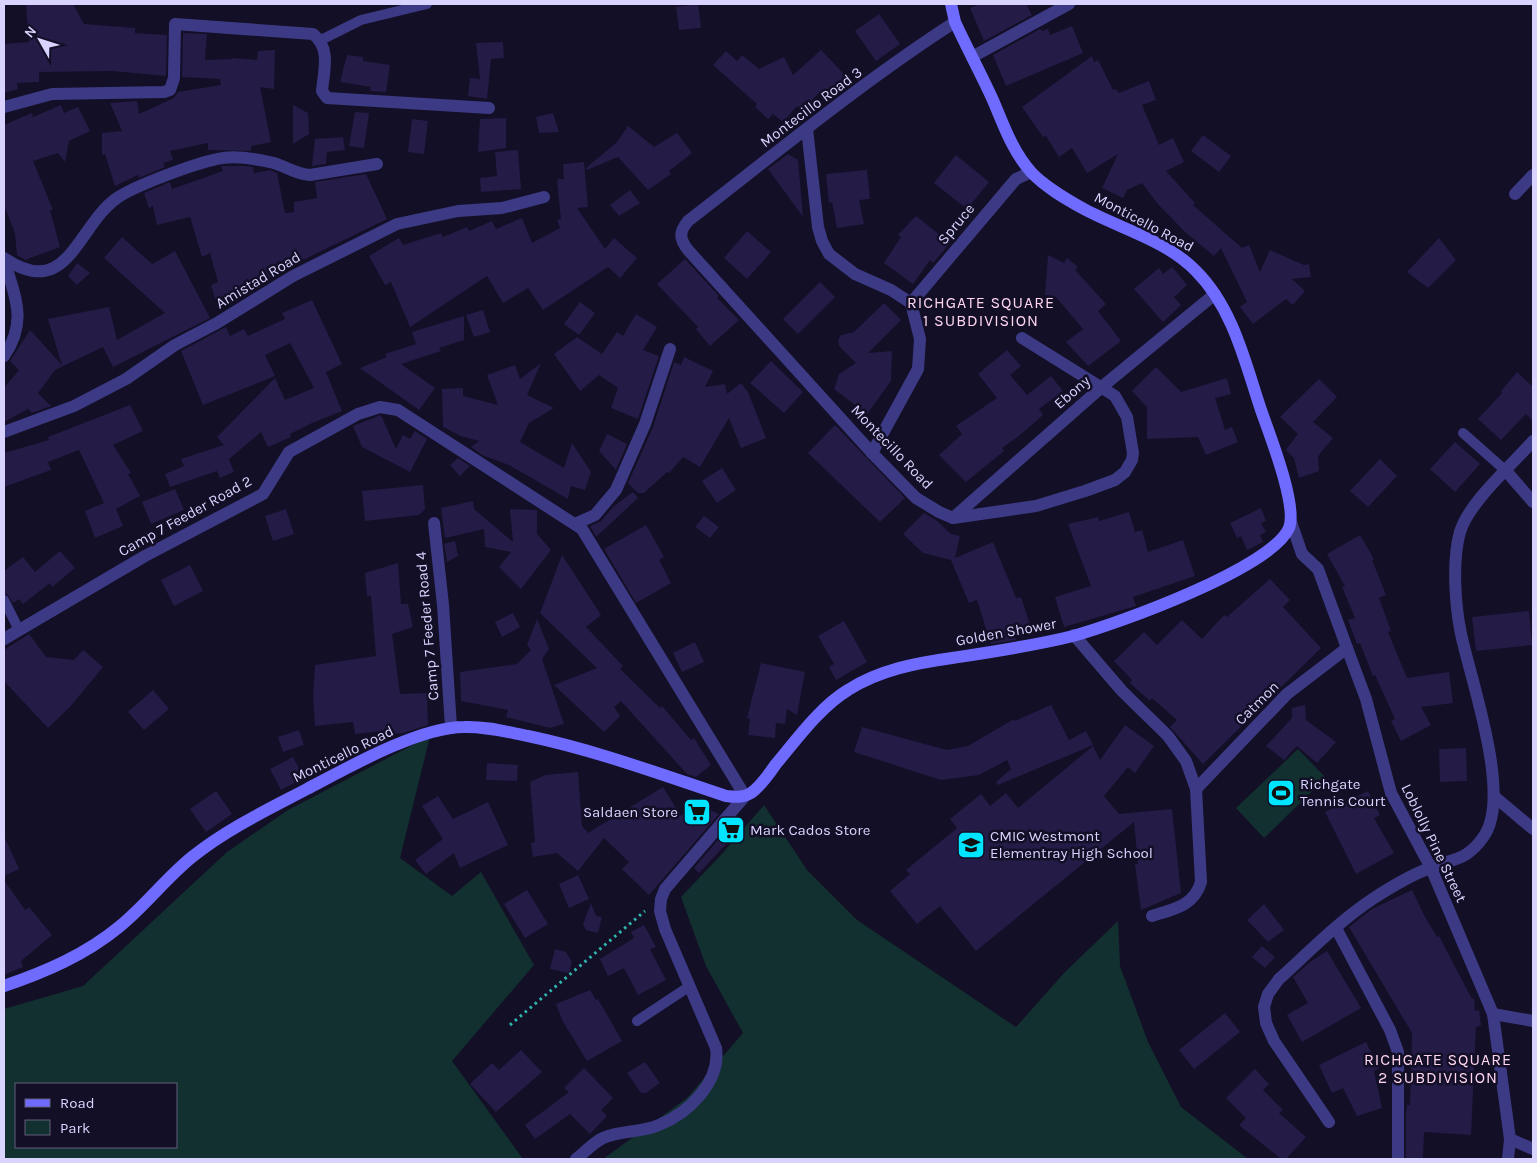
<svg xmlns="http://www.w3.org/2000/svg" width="1537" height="1163" font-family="Karla,sans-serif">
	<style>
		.green { fill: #12302f; fill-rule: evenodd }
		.building { fill: #241b47 }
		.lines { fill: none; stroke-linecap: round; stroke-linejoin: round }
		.path { stroke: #2fb8b0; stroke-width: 3; stroke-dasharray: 2.5 4; stroke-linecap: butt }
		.service { stroke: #3d3a85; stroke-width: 10 }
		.minor { stroke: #3d3a85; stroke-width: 12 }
		.secondary { stroke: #6f6bff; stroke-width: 12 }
		.labels { text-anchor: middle; stroke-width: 5; stroke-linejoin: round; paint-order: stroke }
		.street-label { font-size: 15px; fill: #d9d4ff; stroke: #130f26 }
		.poi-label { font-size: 15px; fill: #d9d4ff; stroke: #130f26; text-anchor: start }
		.neighbourhood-label { font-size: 16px; letter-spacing: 1px; fill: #ffd6f0; stroke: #130f26 }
	</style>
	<rect width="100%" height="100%" fill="#130f26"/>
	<g class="green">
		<path d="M430 736 400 858 452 896 481 872 534 965 452 1061 523 1159H4V1009L83 986 227 852 288 810ZM16 1084H176V1147H16Z"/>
		<path d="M1298 749 1326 778 1264 838 1236 808Z"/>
		<path d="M764 805 807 870 857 920 1016 1027 1065 972 1118 921 1120 966 1148 1042 1181 1107 1248 1159H603L687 1098 743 1033 706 966 681 897 721 855Z"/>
	</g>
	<g class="building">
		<path d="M26 4H73L84 24 135 28V33L167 35 166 76 112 71 39 72V82L17 83 18 89 4 93V44L29 42Z"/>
		<path d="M698 4 701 28 679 30 676 7Z"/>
		<path d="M980 4H1026L1032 15 984 41 970 8Z"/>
		<path d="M879 14 900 44 876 61 855 31Z"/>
		<path d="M1072 26 1083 53 1006 86 993 55 1040 29 1042 31 1048 29 1050 35Z"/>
		<path d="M183 33 207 34 205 60 232 59V58L257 60 258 51 275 50 274 89 260 87 271 142 251 146V151L208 150V143L170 151 173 160 163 163 165 167 139 178 138 175 115 186 105 154 102 155V133L122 131 110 103 137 101 139 114 174 98 178 92 221 85 220 79 182 77Z"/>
		<path d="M503 42 504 58 491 59 487 99 468 96 470 78 480 79 476 43Z"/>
		<path d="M821 50 846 76 824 98 819 93 802 111 797 106 783 122 773 114 768 119 755 107 757 104 713 65 726 51 737 61 742 55 759 69 784 57 793 75Z"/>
		<path d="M347 55 363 57V61L390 65 386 92 370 91 371 87 340 82Z"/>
		<path d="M1092 56 1094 62 1098 60 1113 90 1116 89 1119 93 1149 81 1156 100 1142 105 1159 145 1173 138 1184 162 1166 171 1195 203 1193 205 1242 248 1249 245 1260 272 1270 250 1304 265 1309 264 1311 277 1292 279 1305 291 1293 305 1286 299 1253 324 1240 307 1247 302 1221 248 1214 256 1184 231 1157 203 1142 183 1127 190 1123 198 1102 188 1118 154 1087 173 1072 148 1059 157 1046 136 1043 137 1022 107Z"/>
		<path d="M61 105 64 113 78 107 90 131 69 141 65 162 58 153 33 161 53 210H50L60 247 25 260 17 255 15 233 4 205V125L32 113 33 117Z"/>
		<path d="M293 105 308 113 309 134 293 144Z"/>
		<path d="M355 112 369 113 364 148 349 146Z"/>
		<path d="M553 113 559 132 539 133 536 117Z"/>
		<path d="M506 118V148L478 152 480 119Z"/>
		<path d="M412 119 428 121 424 154 408 152Z"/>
		<path d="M628 126 654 147 677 133 692 153 669 171 671 174 648 190 618 157 587 170 586 168 617 142Z"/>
		<path d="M1203 135 1231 156 1219 172 1191 151Z"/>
		<path d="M343 137 345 150 327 152 326 164 312 166 315 139Z"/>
		<path d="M518 150 521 189 481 192 480 178 497 176 495 152Z"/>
		<path d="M788 154 798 160 803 217 768 169Z"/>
		<path d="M956 155 989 182 967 209 934 183Z"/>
		<path d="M584 162 588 207 577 208 605 249 614 238 637 258 620 278 608 267 543 310 528 288 503 303 487 276 410 327 391 282 385 285 369 256 399 238 403 245 441 233 443 237 467 227 469 231 492 221 496 229 522 218 532 243 560 228 557 220 561 219 557 180 558 182V179H564L563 164Z"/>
		<path d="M221 166H245L253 167 254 173 270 170 277 173 285 213 294 212V202L317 198 315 182 366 174 387 219 305 259 276 262 281 272 217 305 211 285 218 282 210 253 202 257 190 217 157 225 153 206 149 208 144 193 170 182 172 189 223 171Z"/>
		<path d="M867 170 870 199 859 200 864 224 837 228 832 202 829 203 826 174Z"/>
		<path d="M630 190 640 203 619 216 610 205Z"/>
		<path d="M916 216 950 243 933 263 930 260 913 284 884 263 901 237 898 235Z"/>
		<path d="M747 231 771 252 747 279 724 258Z"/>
		<path d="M122 237 152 264 175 251 210 318 113 367 103 347 55 370 38 393 51 406 32 413 28 409 4 422V388L19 370 10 361 30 330 62 365 48 319 109 307 117 340 165 313 104 258Z"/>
		<path d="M1439 238 1456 260 1428 288 1407 272Z"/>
		<path d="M1048 255 1064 263 1067 258 1078 267 1075 270 1106 304 1098 311 1121 341 1088 366 1066 342 1083 329 1056 297 1045 295Z"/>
		<path d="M685 259 719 296 717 298 739 320 710 346 696 329 698 327 657 284Z"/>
		<path d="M77 263 90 273 77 285 68 276Z"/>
		<path d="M1172 267 1187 285 1174 297 1181 305 1163 322 1134 289 1159 268 1163 274Z"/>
		<path d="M820 282 835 297 798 334 783 319Z"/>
		<path d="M312 300 342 364 326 372 342 411 312 423 290 434 291 437 268 447 261 432 229 459 234 472 220 478 217 471 170 487 165 474 184 466 181 459 224 445 217 437 275 378 285 400 314 388 290 343 265 355 275 376 203 405 181 351 226 327 230 336 244 329 248 336 285 319 282 313Z"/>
		<path d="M580 302 595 313 579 335 564 324Z"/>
		<path d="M884 303 901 320 868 353 892 351 891 381 867 414 834 389 839 374 856 363 839 346 838 340 841 335 854 332Z"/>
		<path d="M483 310 490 332 474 337 466 315Z"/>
		<path d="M636 314 657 327 643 350 659 356 638 419 611 408 618 388 599 375 580 391 554 354 577 337 602 354 617 332 623 336Z"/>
		<path d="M464 316V340L439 348 441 351 401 364 435 388 419 410 360 368 387 357 385 354 416 344 412 332Z"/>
		<path d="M1007 350 1021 366 1010 375 1027 395 1051 376 1063 391 1039 409 1043 415 1020 435 1002 448 1004 451 966 482 939 455 962 434 956 426 997 398 978 374Z"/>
		<path d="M684 357 713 371 705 387 725 384 727 394 741 383 748 392 766 438 741 448 729 418 700 467 683 457 669 473 667 472 644 493H638L628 483 653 427 674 362 681 365Z"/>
		<path d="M771 361 803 392 784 413 750 383Z"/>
		<path d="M541 363 527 395 554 408 529 423 520 442 564 468 572 443 591 472 585 490 571 486 568 499 509 465 482 455 471 447 479 441 461 436 443 427 442 389 463 388V396L498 405 487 375 515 365 520 379Z"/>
		<path d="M1156 367 1181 392 1227 378 1231 394 1215 398 1225 430 1232 427 1238 442 1206 455 1198 437 1147 439V407L1132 391Z"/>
		<path d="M1517 372 1533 387V421L1526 414 1501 440 1478 419 1502 393 1501 391Z"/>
		<path d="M1319 379 1337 397 1313 422 1333 438 1318 456 1319 471 1299 478 1294 458 1286 450 1298 434 1280 417Z"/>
		<path d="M130 405 143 431 113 445 131 473 128 474 140 496 116 509 123 526 95 538 85 511 104 503 79 450 48 462 51 470 4 487V453L49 440 48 437Z"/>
		<path d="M381 415 396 449 403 435 410 439 415 431 427 439 410 472 362 447 353 426Z"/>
		<path d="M835 425 905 498 880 522 808 453Z"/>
		<path d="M607 434 627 444 616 470 599 451Z"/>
		<path d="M1455 442 1480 464 1455 492 1430 469Z"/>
		<path d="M458 458 470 466 460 476 450 465Z"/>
		<path d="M1380 459 1397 476 1368 507 1350 491Z"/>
		<path d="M722 468 736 490 717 503 702 481Z"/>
		<path d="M423 485 425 509 419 515 365 521 362 491Z"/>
		<path d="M175 489 184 510 151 524 142 502Z"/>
		<path d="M633 492 638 498 596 537 590 526 601 521 614 506Z"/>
		<path d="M473 501 474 509 513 542 510 509 537 510V534L551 550 521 589 499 567 511 552 485 547 484 529 445 538 441 508Z"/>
		<path d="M1261 508 1266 521 1261 523 1266 532 1260 535 1263 542 1247 550 1241 536 1237 538 1230 523Z"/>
		<path d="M286 509 294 534 273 541 265 516Z"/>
		<path d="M1129 512 1135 532 1142 530 1148 552 1183 540 1195 576 1133 597 1136 606 1064 627 1055 597 1091 586 1068 524 1098 517 1099 521Z"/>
		<path d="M924 513 936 520 951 534 960 536 955 558 993 542 1016 598 1021 597 1031 628 1014 634 1016 640 991 644 977 600 969 603 951 560 923 553 903 534Z"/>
		<path d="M704 516 719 527 710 538 695 527Z"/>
		<path d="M646 525 664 557 659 560 671 583 636 603 604 549Z"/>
		<path d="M1360 535 1374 559 1372 560 1386 595 1379 598 1391 631 1388 632 1407 678 1449 672 1453 703 1421 707 1431 725 1401 741 1391 721 1395 719 1375 675 1373 676 1360 643 1357 644 1348 620 1355 618 1342 587 1345 586 1327 554Z"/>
		<path d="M455 541 458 556 447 562 444 544Z"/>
		<path d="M60 551 75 568 52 587 50 583 23 604 19 599 13 603 8 595 4 593V571L23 557 35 572Z"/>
		<path d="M562 555 601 615 586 627 623 666 620 669 660 708 662 706 691 740 694 738 711 765 696 777 687 774 621 701 614 707 620 716 604 732 554 685 597 668 540 613Z"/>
		<path d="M398 563 401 604H408L413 627 392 634 400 694 427 693 428 725 403 733 393 734V730L355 734 353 722 315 726 313 696 315 665 376 656 371 596H367L365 573Z"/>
		<path d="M190 565 203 591 174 606 161 580Z"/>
		<path d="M1270 579 1290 600 1283 607 1321 648 1203 764 1170 727 1177 720 1152 698 1150 701 1130 683 1132 680 1114 661 1144 632 1157 645 1182 620 1202 639 1224 615 1227 617Z"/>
		<path d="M1529 611 1532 645 1476 651 1472 617Z"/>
		<path d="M513 613 520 627 502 637 495 622Z"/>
		<path d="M537 619 549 649 542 659 564 724 550 728 506 717 508 710 461 701 460 672 517 664 531 650 527 645Z"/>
		<path d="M844 621 867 662 836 680 829 667 834 664 818 636Z"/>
		<path d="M29 634 46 657 74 660 83 650 103 667 69 708 48 728 4 681V650Z"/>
		<path d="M695 642 704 662 682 672 673 653Z"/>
		<path d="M761 663 805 672 797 715 787 709 785 724 776 723 775 738 748 735 750 719 747 718Z"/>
		<path d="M153 690 169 709 144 730 128 712Z"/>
		<path d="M1051 705 1069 740 1086 731 1093 745 998 785 996 782 1011 769 1007 760 979 775 941 780 854 752 862 727 947 750 968 746 1014 719 1015 721Z"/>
		<path d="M1305 705 1306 720 1336 742 1317 763 1297 746 1284 760 1266 746 1292 718V708Z"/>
		<path d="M1125 725 1154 746 1135 773 1128 767 1104 796 1119 814 1172 809 1181 893 1141 910 1135 864H1138L1134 822 976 951 940 906 917 924 890 891 910 874 906 870 957 828 950 819 981 794 990 806 1006 793 1018 808 1093 746 1100 760Z"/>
		<path d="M299 730 304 745 283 752 278 737Z"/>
		<path d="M1466 748 1467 781 1440 782 1439 749Z"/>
		<path d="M293 757 304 778 281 790 270 769Z"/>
		<path d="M487 763 518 765 517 781 486 780Z"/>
		<path d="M578 772 582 826 588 833 663 787 681 816 692 802 719 814 649 895 622 869 629 862 604 838 578 871 557 853 533 857 531 843 535 842 530 782 545 775Z"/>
		<path d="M216 791 232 814 206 832 190 809Z"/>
		<path d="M1368 791 1380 815 1374 818 1394 853 1356 874 1325 812Z"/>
		<path d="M438 796 453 819 488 802 508 845 460 868 454 853 426 874 415 860 443 839 422 806Z"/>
		<path d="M734 821 741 828 699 873 694 868Z"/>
		<path d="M4 836 19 869 4 876Z"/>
		<path d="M578 875 589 899 569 908 559 884Z"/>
		<path d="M4 880 25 910 29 907 52 935 21 961 23 967 4 975Z"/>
		<path d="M527 890 548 924 525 938 504 904Z"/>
		<path d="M1412 890 1425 917 1437 937 1439 936 1472 999 1474 998 1475 1011 1479 1010 1481 1026 1476 1027 1471 1135 1424 1132 1423 1159H1406V1113L1407 1105H1410L1412 1033 1349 927 1372 909Z"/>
		<path d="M591 903 596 916 602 917 598 933 586 930 583 924Z"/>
		<path d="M1264 904 1284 930 1268 942 1247 920Z"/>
		<path d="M644 925 656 947 650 949 666 980 638 995 624 968 608 976 600 959 634 938 631 932Z"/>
		<path d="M1262 946 1275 957 1265 968 1252 957Z"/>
		<path d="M555 949 566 952 572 962 569 973 550 969Z"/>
		<path d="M1327 951 1361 1008 1302 1042 1287 1015 1308 1003 1293 977 1310 962Z"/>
		<path d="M590 990 596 1000 598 999 622 1041 587 1061 562 1020 556 1004Z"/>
		<path d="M1225 1013 1240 1032 1194 1069 1179 1050Z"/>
		<path d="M1366 1042 1379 1068 1374 1071 1382 1108 1357 1116 1343 1088 1332 1093 1319 1065Z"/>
		<path d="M521 1050 542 1072 496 1112 470 1084 492 1063 499 1070Z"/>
		<path d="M645 1062 660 1083 646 1093H641L627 1073Z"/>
		<path d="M584 1068 613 1098 601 1110 607 1116 590 1134 570 1114 535 1139 525 1125 569 1092 564 1088Z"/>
		<path d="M1255 1069 1269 1084 1263 1090 1283 1110 1279 1113 1306 1137 1286 1159H1281L1239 1125 1246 1118 1226 1098Z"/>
	</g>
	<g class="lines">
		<path class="path" d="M510 1025 645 911"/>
		<g class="service">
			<path d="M321 40 361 20 427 4"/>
			<path d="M1463 433 1506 471"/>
			<path d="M4 600 18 628"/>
			<path d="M637 1021 690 986"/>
		</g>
		<g class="minor">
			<path d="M955 22C862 82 776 153 688 221 679 232 679 238 688 250L872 453 916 498 939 512 953 518 1036 506 1085 491 1115 480 1125 472 1132 460 1133 453 1127 417 1115 396 1022 338"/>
			<path d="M972 57 1069 4"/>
			<path d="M4 107 52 94 164 92 170 90 174 78 175 24 313 34C331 48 324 70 322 91L327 98 489 108"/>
			<path d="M807 129 818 227 822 241 829 254 855 274 891 290 911 303 920 339 918 369 872 453"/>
			<path d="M1515 194 1533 175"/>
			<path d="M4 258C68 302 77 226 117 198 136 185 194 164 217 159 234 155 257 159 274 163 287 167 296 174 310 175L377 164"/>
			<path d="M4 260C15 296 28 322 4 356"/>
			<path d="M911 303 1016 179 1031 172"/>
			<path d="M4 432 74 406 126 379 175 345 217 323 293 276 397 224 458 211 502 208 544 197"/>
			<path d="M1506 471 1533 502"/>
			<path d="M953 518 1103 386 1215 294"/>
			<path d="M1291 522 1302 554 1318 569 1347 648 1366 699 1391 793 1431 868 1493 1014 1510 1139 1508 1159"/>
			<path d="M434 523 443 605 451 727"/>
			<path d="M575 524 595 515 616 490 645 424 670 349"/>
			<path d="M1074 635 1122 691 1168 736 1186 761 1196 789 1201 882C1194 906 1174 909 1152 916"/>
			<path d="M4 639 145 556 263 494 289 452 358 414 380 407 398 410 582 529 745 796 665 889 661 899 660 911 665 929 716 1048C721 1081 689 1113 659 1125 641 1133 620 1130 603 1138 594 1142 584 1153 576 1159"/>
			<path d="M1196 789 1287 694 1347 648"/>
			<path d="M1495 797 1533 829"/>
			<path d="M1336 928 1390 1030 1398 1052V1159"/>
			<path d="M1493 1014 1533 1021"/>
			<path d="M1329 1122 1274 1041 1266 1023 1264 1007 1268 994 1279 979C1309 952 1339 921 1374 898 1391 887 1411 875 1430 868 1454 858 1467 861 1484 836 1512 795 1471 681 1461 634 1455 605 1452 560 1460 532 1469 502 1512 465 1533 441"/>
			<path d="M1510 1139 1533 1149"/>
		</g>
		<path class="secondary" d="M4 986C45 972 85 955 119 927 145 906 166 878 192 857 227 829 267 810 307 789 347 768 419 727 464 727 485 726 507 732 528 736 595 750 660 774 726 796 734 797 743 798 751 793 761 786 769 774 776 764 797 739 820 707 848 690 879 670 916 663 952 658 992 652 1033 646 1073 636 1117 624 1272 568 1289 528 1298 506 1269 433 1261 410 1245 362 1233 308 1196 271 1166 240 1121 229 1084 209 1066 199 1045 187 1031 172 1012 151 1003 123 992 98 980 72 967 48 955 22L951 4"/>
	</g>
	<defs>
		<g id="stadium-square" transform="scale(1.4375)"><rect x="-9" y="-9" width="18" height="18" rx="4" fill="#00e5ff" stroke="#130f26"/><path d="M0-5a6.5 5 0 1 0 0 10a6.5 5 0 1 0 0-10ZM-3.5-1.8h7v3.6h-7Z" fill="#111"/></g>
		<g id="supermarket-square" transform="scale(1.4375)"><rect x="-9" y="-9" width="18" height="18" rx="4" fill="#00e5ff" stroke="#130f26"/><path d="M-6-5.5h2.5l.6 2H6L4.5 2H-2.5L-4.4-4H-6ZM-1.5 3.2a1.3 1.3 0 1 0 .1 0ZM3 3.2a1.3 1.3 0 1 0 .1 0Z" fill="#111"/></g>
		<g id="school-square" transform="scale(1.4375)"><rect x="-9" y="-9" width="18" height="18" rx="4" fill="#00e5ff" stroke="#130f26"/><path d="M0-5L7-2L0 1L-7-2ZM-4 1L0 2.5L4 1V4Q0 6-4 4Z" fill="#111"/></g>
	</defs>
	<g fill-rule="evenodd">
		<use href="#stadium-square" x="1281" y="793"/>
		<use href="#supermarket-square" x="697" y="812"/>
		<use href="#supermarket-square" x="731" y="830"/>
		<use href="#school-square" x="971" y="845"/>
	</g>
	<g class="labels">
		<g class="street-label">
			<text transform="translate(811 107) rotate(-37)" y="5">Montecillo Road 3</text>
			<text transform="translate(1144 222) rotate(28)" y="5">Monticello Road</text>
			<text transform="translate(956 224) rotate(-50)" y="5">Spruce</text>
			<text transform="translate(258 280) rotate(-31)" y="5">Amistad Road</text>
			<text transform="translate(1072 392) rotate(-41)" y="5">Ebony</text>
			<text transform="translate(892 447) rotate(46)" y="5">Montecillo Road</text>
			<text transform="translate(185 516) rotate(-29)" y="5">Camp 7 Feeder Road 2</text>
			<text transform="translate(427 626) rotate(-95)" y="5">Camp 7 Feeder Road 4</text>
			<text transform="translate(1006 632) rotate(-10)" y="5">Golden Shower</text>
			<text transform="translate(1257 703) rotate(-45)" y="5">Catmon</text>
			<text transform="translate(343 754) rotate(-26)" y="5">Monticello Road</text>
			<text transform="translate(1434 843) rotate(64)" y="5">Loblolly Pine Street</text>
		</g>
		<g class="poi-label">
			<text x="1300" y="789">Richgate<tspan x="1300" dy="17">Tennis Court</tspan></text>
			<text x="678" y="817" text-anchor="end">Saldaen Store</text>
			<text x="750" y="835">Mark Cados Store</text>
			<text x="990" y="841">CMIC Westmont<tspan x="990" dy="17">Elementray High School</tspan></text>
		</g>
		<g class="neighbourhood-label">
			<text x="981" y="308">RICHGATE SQUARE<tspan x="981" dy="18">1 SUBDIVISION</tspan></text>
			<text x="1438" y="1065">RICHGATE SQUARE<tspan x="1438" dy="18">2 SUBDIVISION</tspan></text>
		</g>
	</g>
	<rect width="1537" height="1163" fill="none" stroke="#d9d4ff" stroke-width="10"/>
	<rect x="15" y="1083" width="162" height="65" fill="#130f26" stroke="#625e7d"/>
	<rect x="25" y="1099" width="25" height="8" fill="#6f6bff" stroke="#625e7d"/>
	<text x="60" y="1108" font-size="15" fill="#d9d4ff">Road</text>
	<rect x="25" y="1120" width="25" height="15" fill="#12302f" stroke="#625e7d"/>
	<text x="60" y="1133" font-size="15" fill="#d9d4ff">Park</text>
	<g transform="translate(40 40) rotate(309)" stroke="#130f26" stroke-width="4" paint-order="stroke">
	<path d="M0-4L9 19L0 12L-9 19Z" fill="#d9d4ff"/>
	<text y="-8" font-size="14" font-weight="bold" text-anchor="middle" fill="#d9d4ff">N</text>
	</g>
</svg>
